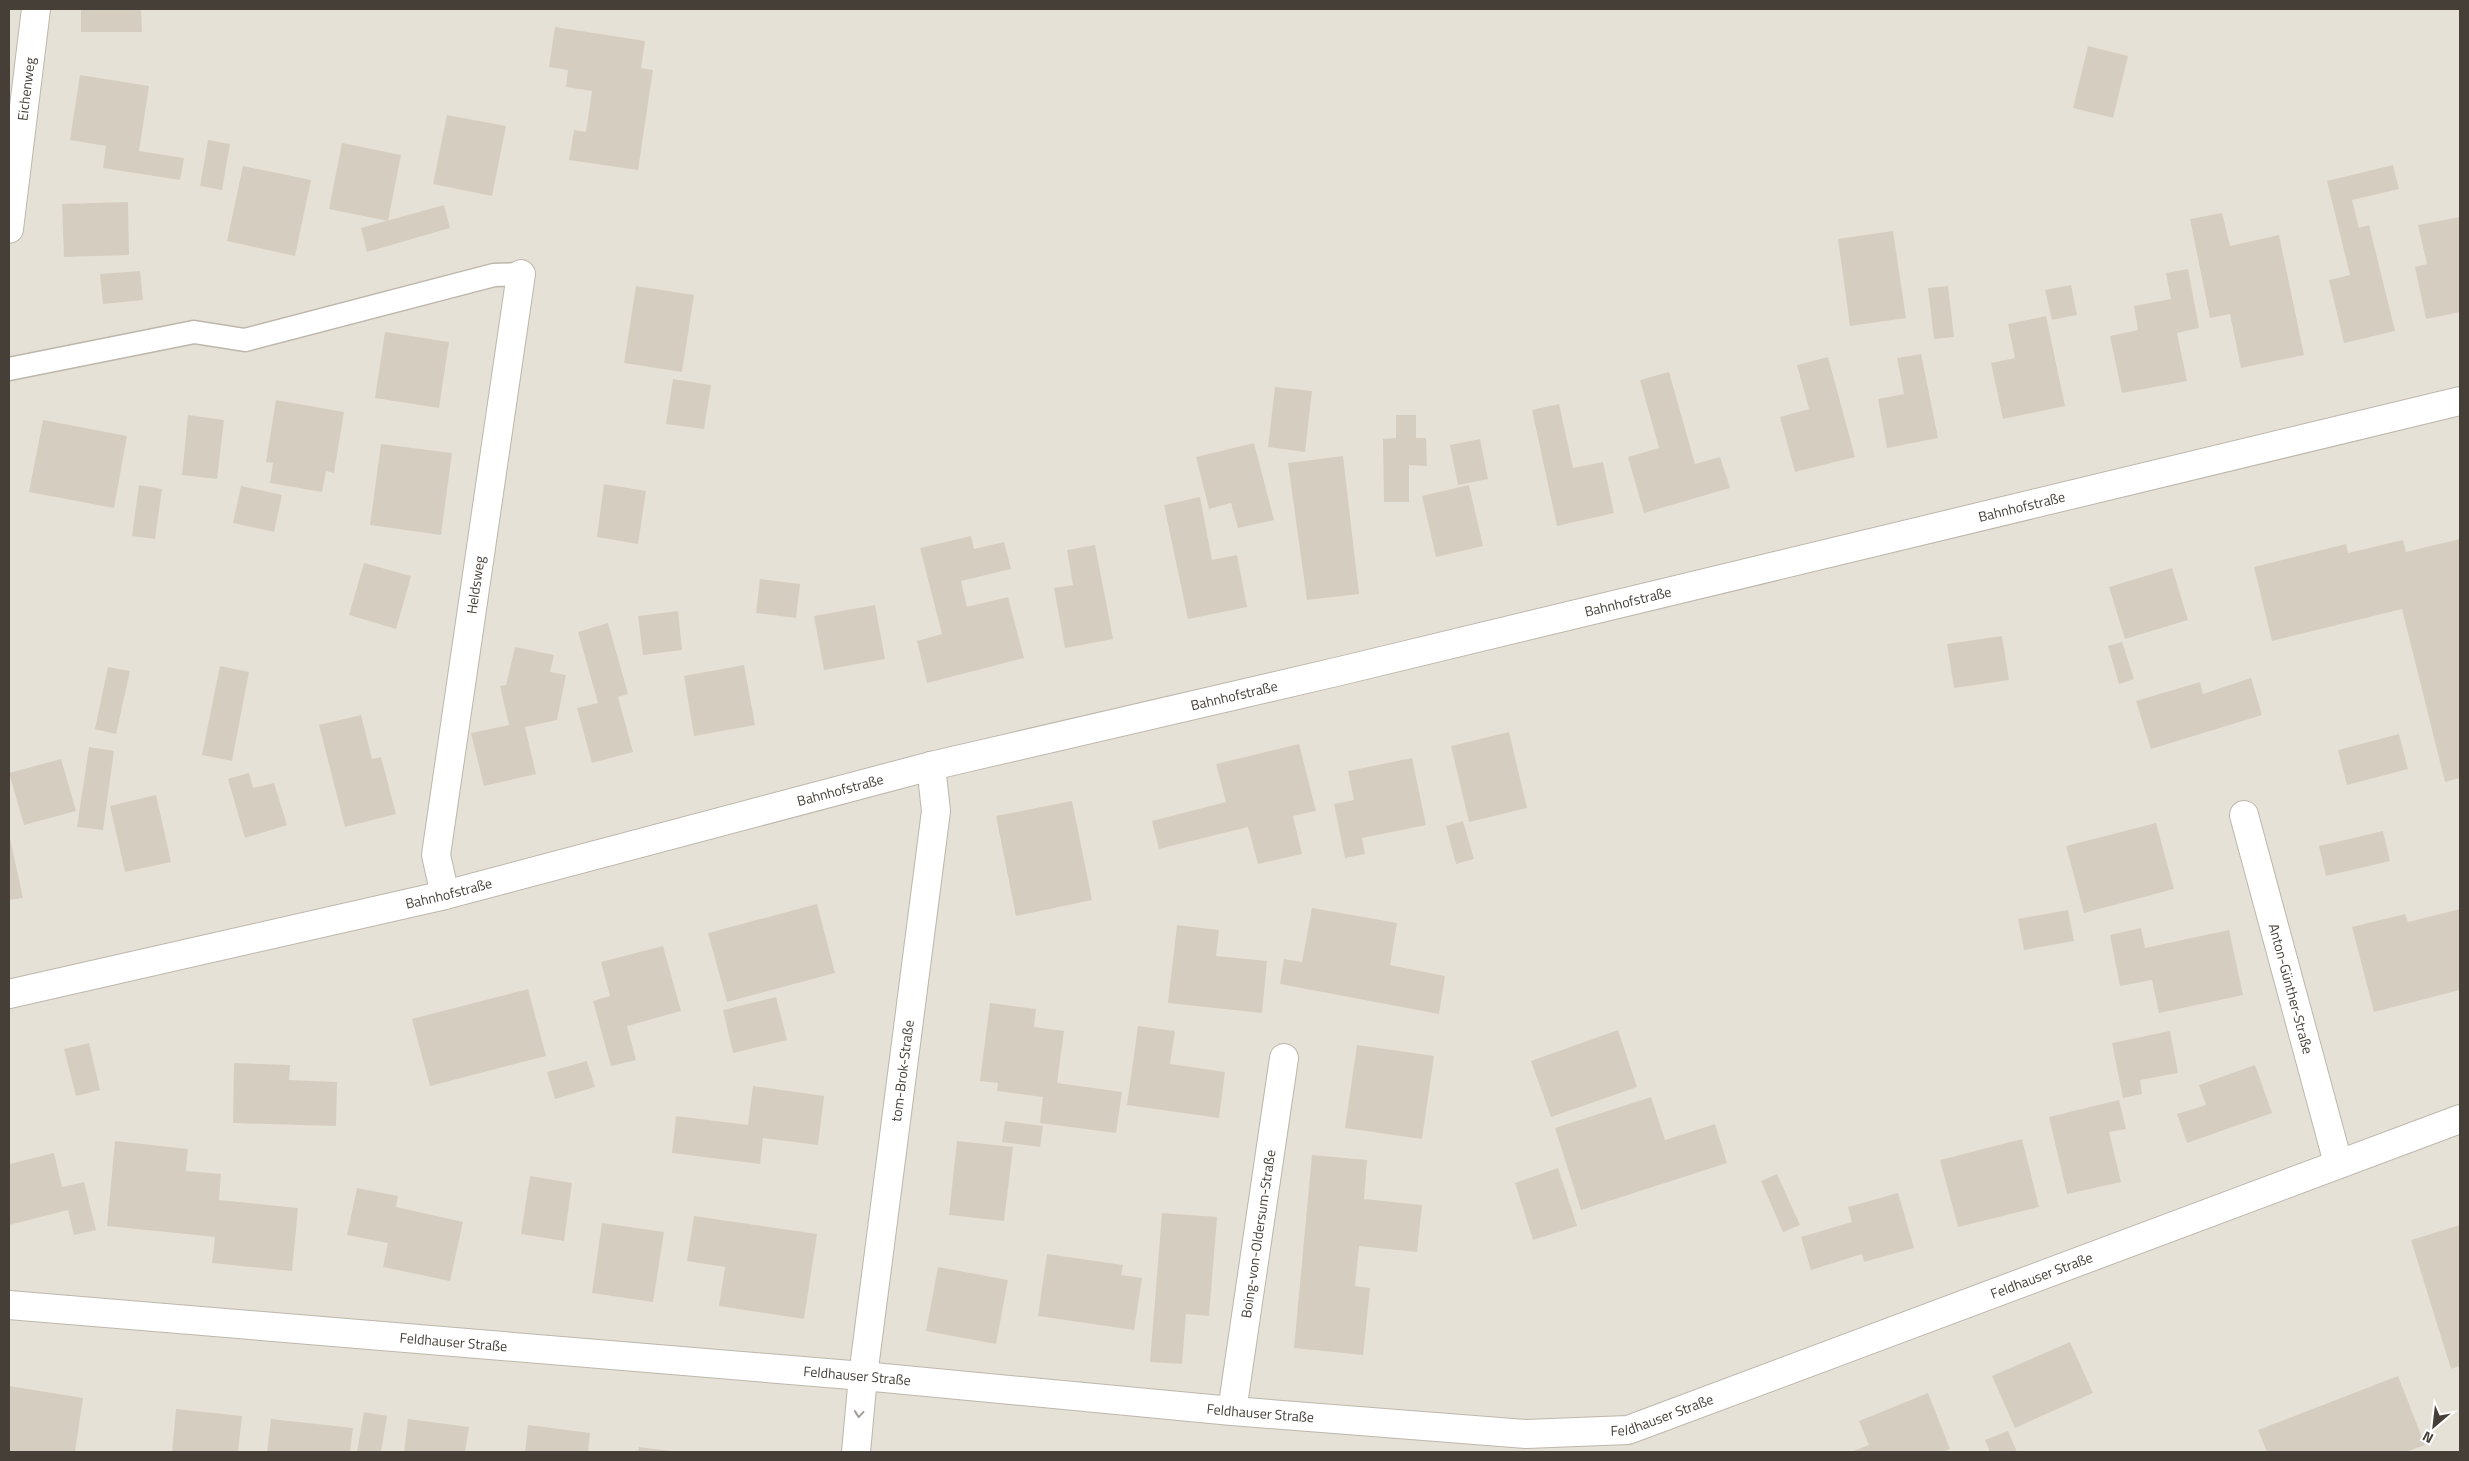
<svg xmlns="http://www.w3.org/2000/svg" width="2469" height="1461" font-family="'Titillium Web',sans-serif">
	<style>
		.residential { fill: #e6e1d6 }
		.building { fill: #d6cdc1 }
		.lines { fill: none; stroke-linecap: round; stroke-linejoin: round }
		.service-casing { stroke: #bdb6ab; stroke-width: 25 }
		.minor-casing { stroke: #bdb6ab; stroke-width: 30 }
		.tertiary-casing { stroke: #bdb6ab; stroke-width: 30 }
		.service { stroke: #fff; stroke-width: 22 }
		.minor { stroke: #fff; stroke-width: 28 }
		.tertiary { stroke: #fff; stroke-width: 28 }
		.oneway { stroke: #a29f9b }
		.labels { text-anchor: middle; stroke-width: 4; stroke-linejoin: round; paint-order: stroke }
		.street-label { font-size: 14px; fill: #453f37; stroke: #fff }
	</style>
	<rect width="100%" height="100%" fill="#f2efe8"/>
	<rect class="residential" x="9" y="9" width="2451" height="1443"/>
	<g class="building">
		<path d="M81 9H141L142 32H81Z"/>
		<path d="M555 27 645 41 641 68 653 70 638 170 569 160 574 130 586 132 592 91 566 87 568 70 549 67Z"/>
		<path d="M2088 46 2128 56 2113 118 2073 108Z"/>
		<path d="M80 75 149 86 139 151 184 158 180 180 103 168 106 146 70 140Z"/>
		<path d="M447 115 506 126 492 196 433 184Z"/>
		<path d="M208 140 230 144 222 190 200 186Z"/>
		<path d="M342 143 401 155 388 221 329 209Z"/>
		<path d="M2393 165 2399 189 2352 200 2359 228 2369 225 2395 331 2344 343 2329 280 2350 275 2327 181Z"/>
		<path d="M243 166 311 180 295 256 227 241Z"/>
		<path d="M128 202 129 255 64 257 62 204Z"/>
		<path d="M444 205 450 228 367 252 361 228Z"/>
		<path d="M2222 213 2230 246 2279 235 2304 355 2241 368 2230 314 2210 318 2190 219Z"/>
		<path d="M2460 217V312L2426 319 2415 267 2427 264 2418 225Z"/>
		<path d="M1893 231 1906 318 1850 326 1838 239Z"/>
		<path d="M2188 269 2199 328 2177 333 2187 381 2122 393 2110 336 2138 330 2134 306 2171 299 2166 273Z"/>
		<path d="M140 271 143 300 103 304 100 274Z"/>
		<path d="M2071 285 2077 315 2052 320 2045 290Z"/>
		<path d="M636 286 694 295 682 372 624 363Z"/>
		<path d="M1948 286 1954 337 1934 339 1928 288Z"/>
		<path d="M2046 316 2065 406 2003 419 1991 363 2015 358 2008 324Z"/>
		<path d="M385 332 449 342 439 408 375 398Z"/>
		<path d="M1921 354 1938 438 1887 448 1878 399 1904 394 1897 358Z"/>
		<path d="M1828 357 1855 457 1795 472 1780 417 1809 409 1797 365Z"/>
		<path d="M1669 372 1695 464 1720 457 1730 488 1644 513 1628 457 1659 448 1640 380Z"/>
		<path d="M673 379 711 385 704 429 666 424Z"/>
		<path d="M1275 387 1312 391 1305 452 1268 447Z"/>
		<path d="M276 400 344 412 334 473 326 471 322 492 270 483 273 463 266 462Z"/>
		<path d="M1559 404 1573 468 1603 462 1614 513 1557 526 1532 410Z"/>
		<path d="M188 415 224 420 217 479 182 475Z"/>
		<path d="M1396 415H1416V438H1426L1427 466 1409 465V502H1384L1383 439 1396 438Z"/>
		<path d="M43 420 127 436 114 508 29 492Z"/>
		<path d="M1480 439 1488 479 1458 485 1450 445Z"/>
		<path d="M1254 443 1274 520 1238 528 1231 503 1209 509 1196 457Z"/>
		<path d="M381 444 452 453 441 535 370 525Z"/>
		<path d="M1343 456 1359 594 1307 600 1288 463Z"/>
		<path d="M604 484 646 491 638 544 597 537Z"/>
		<path d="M139 485 162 489 155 539 132 536Z"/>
		<path d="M1469 485 1483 546 1436 557 1422 496Z"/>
		<path d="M241 486 282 495 274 532 233 523Z"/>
		<path d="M1200 497 1212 560 1237 555 1247 607 1188 619 1164 505Z"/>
		<path d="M971 536 974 549 1004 542 1011 569 961 581 967 607 1008 597 1024 658 927 683 917 641 942 634 920 548Z"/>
		<path d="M2460 539V778L2445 782 2402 609 2272 641 2254 567 2346 544 2348 553 2403 540 2406 552Z"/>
		<path d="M1095 545 1113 639 1065 648 1054 588 1073 585 1067 550Z"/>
		<path d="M364 563 411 576 396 629 349 615Z"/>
		<path d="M2172 568 2188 620 2125 639 2109 587Z"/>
		<path d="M760 579 800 584 796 618 756 613Z"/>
		<path d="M875 605 885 659 824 670 814 616Z"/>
		<path d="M678 611 682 650 643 655 638 616Z"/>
		<path d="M608 623 628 694 618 697 633 752 592 763 577 708 598 703 578 632Z"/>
		<path d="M2002 636 2009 680 1954 688 1947 644Z"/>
		<path d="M2122 642 2134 679 2119 684 2108 646Z"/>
		<path d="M515 647 554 655 550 672 566 675 557 720 525 727 536 774 484 786 471 733 509 725 500 686 506 685Z"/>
		<path d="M744 665 755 725 694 736 684 676Z"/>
		<path d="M220 666 249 672 232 761 202 755Z"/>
		<path d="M108 667 130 671 116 734 95 729Z"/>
		<path d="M2251 678 2262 715 2151 749 2136 701 2200 682 2203 694Z"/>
		<path d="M361 715 372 759 381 757 396 814 345 827 319 725Z"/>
		<path d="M1509 732 1527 808 1469 822 1451 746Z"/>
		<path d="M2399 734 2408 769 2347 785 2338 750Z"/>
		<path d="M1299 744 1316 811 1293 816 1302 854 1258 864 1248 827 1159 849 1152 821 1226 802 1216 764Z"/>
		<path d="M89 747 114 751 103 830 77 827Z"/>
		<path d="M1412 758 1426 825 1362 838 1365 854 1345 858 1334 804 1354 800 1348 771Z"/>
		<path d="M61 759 76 811 24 825 9 773Z"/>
		<path d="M249 773 253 788 274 783 287 825 245 838 228 779Z"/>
		<path d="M156 795 171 862 125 872 110 806Z"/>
		<path d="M1072 801 1092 900 1016 916 996 816Z"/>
		<path d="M1463 821 1474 859 1456 864 1446 826Z"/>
		<path d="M2156 823 2174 889 2084 913 2066 846Z"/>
		<path d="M2383 831 2390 861 2326 876 2319 846Z"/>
		<path d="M9 834 23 898 9 900Z"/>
		<path d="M817 904 835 973 727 1002 708 933Z"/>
		<path d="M1312 908 1397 923 1390 965 1445 976 1439 1014 1280 984 1284 959 1302 962Z"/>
		<path d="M2460 909V990L2374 1012 2352 927 2405 914 2408 922Z"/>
		<path d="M2068 910 2074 941 2024 950 2018 919Z"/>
		<path d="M1177 925 1219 930 1216 956 1267 961 1262 1013 1168 1003Z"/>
		<path d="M2141 928 2145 948 2229 930 2243 995 2159 1013 2152 980 2120 986 2110 935Z"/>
		<path d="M663 946 681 1011 627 1026 636 1060 611 1066 593 1001 610 996 601 962Z"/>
		<path d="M528 989 546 1056 430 1086 412 1019Z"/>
		<path d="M776 997 787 1040 733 1053 723 1010Z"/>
		<path d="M990 1003 1036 1009 1034 1027 1064 1031 1057 1083 1122 1092 1116 1133 1040 1123 1043 1097 997 1091 998 1083 980 1081Z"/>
		<path d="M1138 1026 1175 1031 1170 1064 1225 1072 1219 1118 1127 1105Z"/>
		<path d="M1618 1030 1637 1087 1551 1117 1531 1061Z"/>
		<path d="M2170 1031 2178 1073 2140 1080 2142 1094 2123 1098 2112 1043Z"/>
		<path d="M89 1043 100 1090 76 1096 64 1049Z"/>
		<path d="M1357 1045 1434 1056 1422 1139 1345 1128Z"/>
		<path d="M587 1061 595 1087 555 1099 547 1072Z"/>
		<path d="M234 1063 290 1065 289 1080 337 1082 336 1126 233 1123Z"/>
		<path d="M2255 1065 2272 1113 2187 1143 2177 1114 2206 1105 2199 1085Z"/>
		<path d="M753 1086 824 1096 818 1145 763 1138 760 1164 672 1153 676 1116 748 1125Z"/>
		<path d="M1651 1097 1665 1140 1715 1124 1727 1163 1581 1210 1555 1128Z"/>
		<path d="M2119 1100 2126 1129 2109 1132 2121 1182 2067 1194 2049 1117Z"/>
		<path d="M1005 1121 1043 1126 1040 1147 1002 1142Z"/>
		<path d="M2022 1139 2039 1207 1958 1227 1940 1160Z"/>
		<path d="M115 1141 188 1149 186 1171 221 1174 219 1200 298 1208 292 1271 212 1263 215 1237 107 1226Z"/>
		<path d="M957 1141 1013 1147 1004 1221 949 1215Z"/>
		<path d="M54 1153 62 1187 84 1182 96 1230 74 1235 68 1210 9 1225V1164Z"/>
		<path d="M1312 1155 1367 1160 1364 1199 1422 1205 1417 1252 1359 1246 1355 1286 1370 1288 1363 1355 1294 1348Z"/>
		<path d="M1558 1168 1577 1226 1533 1240 1515 1183Z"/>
		<path d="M1777 1174 1800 1225 1783 1232 1761 1181Z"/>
		<path d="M530 1176 572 1183 564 1241 521 1234Z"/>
		<path d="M357 1188 398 1196 396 1207 463 1222 450 1281 383 1267 388 1243 347 1235Z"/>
		<path d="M1898 1193 1914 1248 1864 1262 1862 1254 1811 1270 1801 1237 1852 1222 1848 1207Z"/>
		<path d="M1162 1213 1217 1217 1209 1316 1186 1314 1182 1364 1150 1362Z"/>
		<path d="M694 1216 817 1234 804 1319 719 1306 725 1267 687 1261Z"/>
		<path d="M602 1223 664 1232 653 1302 592 1293Z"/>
		<path d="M2460 1225V1366L2451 1369 2411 1240Z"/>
		<path d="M1047 1254 1123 1265 1121 1275 1142 1278 1134 1330 1038 1316Z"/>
		<path d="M938 1267 1008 1280 996 1344 926 1331Z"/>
		<path d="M2070 1342 2093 1393 2015 1428 1992 1376Z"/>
		<path d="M2398 1376 2425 1445 2406 1452H2267L2258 1430Z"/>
		<path d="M9 1386 83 1398 75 1452H9Z"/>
		<path d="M1928 1393 1950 1449 1942 1452H1851L1869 1445 1859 1421Z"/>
		<path d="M176 1409 242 1416 238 1452H172Z"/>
		<path d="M364 1412 387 1416 381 1452H357Z"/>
		<path d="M271 1419 353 1428 350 1452H267Z"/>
		<path d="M408 1419 469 1427 465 1452H404Z"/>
		<path d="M528 1425 590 1433 588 1452H525Z"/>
		<path d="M2008 1431 2017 1452H1990L1985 1440Z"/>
		<path d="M639 1447 671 1451V1452H638Z"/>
	</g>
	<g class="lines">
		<g class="service-casing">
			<path id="service" d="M9 369 194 332 245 340 494 275 521 274"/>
		</g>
		<g class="minor-casing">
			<g id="minor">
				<path id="s1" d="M9 229 36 9"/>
				<path id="s2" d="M2244 815 2338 1163"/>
				<path id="s3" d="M445 895 436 855 521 274"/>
				<path id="s4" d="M9 1305 863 1376 1232 1411 1526 1434 1628 1430 2460 1119"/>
				<path id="s5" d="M1232 1411 1284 1058"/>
				<path id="s6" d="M856 1452 863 1376 936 811 931 766"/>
			</g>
		</g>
		<g class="tertiary-casing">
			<g id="tertiary">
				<path id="s7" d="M9 994 445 895 931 766 1336 672 2460 401"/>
			</g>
		</g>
		<use href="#service" class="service"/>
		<use href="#minor" class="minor"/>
		<use href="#tertiary" class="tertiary"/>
	</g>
	<defs><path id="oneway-chevron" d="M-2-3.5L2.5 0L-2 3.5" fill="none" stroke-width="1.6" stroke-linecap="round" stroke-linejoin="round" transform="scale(1.25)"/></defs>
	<use class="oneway" href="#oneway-chevron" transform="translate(859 1414) rotate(95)"/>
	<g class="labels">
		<g class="street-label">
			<text dy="5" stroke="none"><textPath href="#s1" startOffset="141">Eichenweg</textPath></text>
			<text dy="5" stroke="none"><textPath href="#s7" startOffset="2071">Bahnhofstraße</textPath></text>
			<text dy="5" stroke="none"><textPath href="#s3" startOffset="314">Heldsweg</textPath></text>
			<text dy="5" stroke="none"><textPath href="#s7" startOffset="1666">Bahnhofstraße</textPath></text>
			<text dy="5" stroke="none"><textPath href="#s7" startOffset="1261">Bahnhofstraße</textPath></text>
			<text dy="5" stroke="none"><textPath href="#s7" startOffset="856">Bahnhofstraße</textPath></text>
			<text dy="5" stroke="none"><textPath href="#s7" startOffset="451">Bahnhofstraße</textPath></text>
			<text dy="5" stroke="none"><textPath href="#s2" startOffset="180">Anton-Günther-Straße</textPath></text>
			<text dy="5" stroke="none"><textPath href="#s6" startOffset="384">tom-Brok-Straße</textPath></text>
			<text dy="5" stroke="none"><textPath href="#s5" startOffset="179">Boing-von-Oldersum-Straße</textPath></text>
			<text dy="5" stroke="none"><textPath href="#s4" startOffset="2066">Feldhauser Straße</textPath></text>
			<text dy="5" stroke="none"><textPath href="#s4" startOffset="446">Feldhauser Straße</textPath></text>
			<text dy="5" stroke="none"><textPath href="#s4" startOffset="851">Feldhauser Straße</textPath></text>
			<text dy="5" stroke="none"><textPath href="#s4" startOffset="1256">Feldhauser Straße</textPath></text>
			<text dy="5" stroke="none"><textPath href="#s4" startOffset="1661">Feldhauser Straße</textPath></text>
		</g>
	</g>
	<rect width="2469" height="1461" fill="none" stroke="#453f37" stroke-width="20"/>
	<g transform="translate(2434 1426) rotate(208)" stroke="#ffffff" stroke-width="4" paint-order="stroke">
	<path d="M0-4L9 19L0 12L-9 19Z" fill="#453f37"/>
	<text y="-8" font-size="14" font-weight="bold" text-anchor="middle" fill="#453f37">N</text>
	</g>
</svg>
